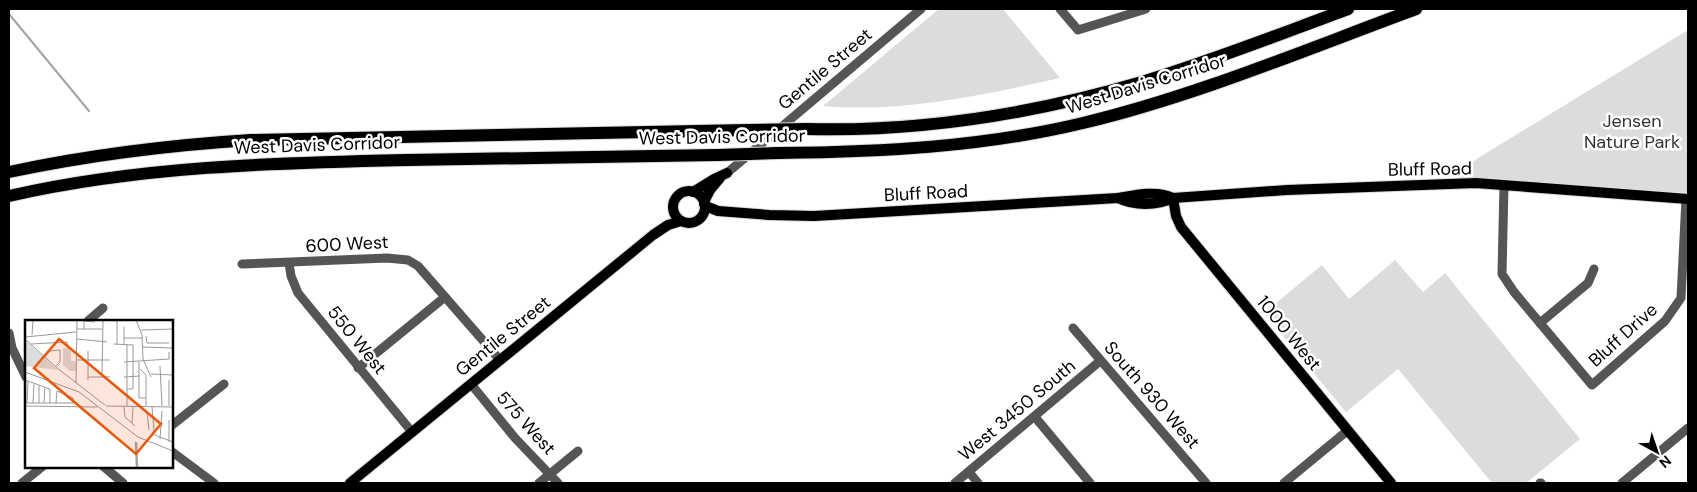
<svg xmlns="http://www.w3.org/2000/svg" width="1697" height="492" font-family="'DM Sans',sans-serif">
	<style>
		.green { fill: #dcdcdc }
		.lines { fill: none; stroke-linecap: round; stroke-linejoin: round }
		.stream { stroke: #a3a3a3; stroke-width: 2 }
		.major-casing { stroke: #dbdbdb; stroke-width: 12 }
		.highway-casing { stroke: #dbdbdb; stroke-width: 14 }
		.minor { stroke: #555; stroke-width: 9 }
		.major { stroke: #000; stroke-width: 10 }
		.highway { stroke: #000; stroke-width: 12 }
		.highway-bridge-casing { stroke: #dbdbdb; stroke-width: 14; stroke-linecap: butt }
		.highway-bridge { stroke: #000; stroke-width: 12 }
		.labels { text-anchor: middle; stroke-width: 5; stroke-linejoin: round; paint-order: stroke }
		.street-label { font-size: 18px; fill: #000; stroke: #fff }
		.park-label { font-size: 18px; fill: #333; stroke: #fff }
		.inset-river { fill: none; stroke: #a3a3a3; stroke-width: 2.5 }
		.inset-road { fill: none; stroke: #999; stroke-width: 1 }
		.view { fill: #e8590c; fill-opacity: 0.15; stroke: #e8590c; stroke-width: 2.5 }
		.inset-edge { fill: none; stroke: #000; stroke-width: 2.5 }
	</style>
	<rect width="100%" height="100%" fill="#fff"/>
	<g class="green">
		<path d="M939 9H1003L1060 78C984 95 901 113 823 106Z"/>
		<path d="M1688 30V193L1455 177 1478 158Z"/>
		<path d="M1395 260 1423 292 1445 273 1580 439 1526 483H1492L1398 369 1346 412 1264 313 1322 265 1349 299Z"/>
	</g>
	<g class="lines">
		<path class="stream" d="M9 14 89 111"/>
		<g class="major-casing">
			<g id="major">
				<circle cx="689" cy="207" r="16"/>
				<path d="M693 192 714 179 727 173"/>
				<path d="M1118 198C1134 206 1157 206 1173 198L1287 190 1476 183 1688 199"/>
				<path d="M1173 198 1176 216 1181 227 1391 483"/>
				<path d="M704 202 710 190 720 178"/>
				<path d="M704 204 708 207 718 211 769 215 814 216 1118 198C1135 195 1157 190 1173 198"/>
				<path d="M350 483 653 235 668 225 681 221"/>
			</g>
		</g>
		<g class="highway-casing">
			<g id="highway">
				<path d="M807 129C920 132 1033 114 1142 82 1212 61 1280 34 1348 9"/>
				<path d="M779 153C881 152 983 147 1083 123 1196 96 1307 49 1416 9"/>
				<path d="M9 172C89 155 170 145 251 140L748 130"/>
				<path d="M9 196C140 166 273 163 407 160 511 158 614 157 718 155"/>
			</g>
		</g>
		<g class="minor">
			<path d="M1060 9 1078 30 1146 9"/>
			<path d="M727 173 921 9"/>
			<path d="M1504 185 1502 274 1514 292 1592 385 1665 321 1681 298 1686 199"/>
			<path d="M289 263 291 276 298 293 412 432"/>
			<path d="M242 264 387 258 408 260 418 266 500 360"/>
			<path d="M88 321 103 308"/>
			<path d="M1540 323 1588 283 1594 269"/>
			<path d="M1073 328 1206 483"/>
			<path d="M9 333 12 348 26 377"/>
			<path d="M358 368 445 297"/>
			<path d="M471 384 515 438 558 483"/>
			<path d="M1035 417 1090 483"/>
			<path d="M171 426 224 384"/>
			<path d="M171 451 214 483"/>
			<path d="M103 466 123 483"/>
			<path d="M969 472 978 483"/>
			<path d="M22 483 43 466"/>
			<path d="M539 483 578 451"/>
			<path d="M955 483 1100 361"/>
			<path d="M1284 483 1347 431"/>
			<path d="M1540 483H1541"/>
			<path d="M1622 483 1688 428"/>
		</g>
		<use href="#major" class="major"/>
		<use href="#highway" class="highway"/>
		<g class="highway-bridge-casing">
			<g id="highway-bridge">
				<path d="M748 130 807 129"/>
				<path d="M718 155 779 153"/>
			</g>
		</g>
		<use href="#highway-bridge" class="highway-bridge"/>
	</g>
	<g class="labels">
		<g class="street-label">
			<text transform="translate(825 69) rotate(-40)" y="6">Gentile Street</text>
			<text transform="translate(1146 84) rotate(-17)" y="6">West Davis Corridor</text>
			<text transform="translate(722 137) rotate(-1)" y="6">West Davis Corridor</text>
			<text transform="translate(317 145) rotate(-2)" y="6">West Davis Corridor</text>
			<text transform="translate(1430 169) rotate(-1)" y="6">Bluff Road</text>
			<text transform="translate(926 193) rotate(-3)" y="6">Bluff Road</text>
			<text transform="translate(347 244) rotate(-3)" y="6">600 West</text>
			<text transform="translate(1289 333) rotate(51)" y="6">1000 West</text>
			<text transform="translate(1623 335) rotate(-42)" y="6">Bluff Drive</text>
			<text transform="translate(503 336) rotate(-39)" y="6">Gentile Street</text>
			<text transform="translate(357 340) rotate(51)" y="6">550 West</text>
			<text transform="translate(1152 395) rotate(49)" y="6">South 930 West</text>
			<text transform="translate(1017 410) rotate(-40)" y="6">West 3450 South</text>
			<text transform="translate(526 423) rotate(48)" y="6">575 West</text>
		</g>
		<g class="park-label">
			<text x="1632" y="127">Jensen<tspan x="1632" dy="21">Nature Park</tspan></text>
		</g>
	</g>
	<g transform="translate(25 320)">
		<rect width="148" height="148" fill="#fff"/>
		<path d="M0 20 33 50 0 46ZM38 28H46V41H51V51H45L38 45Z" fill="#dcdcdc"/>
		<path class="inset-river" d="M111 122 112 147"/>
		<path class="inset-road" d="M89 0H107M111 0 117 15 118 39 126 57M52 9H77M59 9V1L70 2M116 10 148 9M7 15 8 0M121 16 122 23H144M0 17 51 12M99 18H118M0 19 32 48 80 85M52 19 82 22M6 24 42 22 43 27M89 24 108 25V69H102M92 24V0M99 24V7M117 27 148 28M63 31V60M20 37 25 31 35 30V42L30 47M52 40H85M99 42 144 39V32M114 42V78H121M135 46 137 86M115 49 121 55V86M0 52 54 72 113 117 148 131M126 54 148 55M63 57H85M77 57 78 0M99 57 115 56M0 60 25 69V83M51 63 52 0M2 83H48V78L32 71 31 83M2 83 3 61M8 83 9 63M14 83V65M19 83 20 67M0 86 72 87M81 86 148 87M102 86V25M144 86V60M99 87 100 97 110 106M122 92 124 110M107 103 108 87M127 114 148 122M126 116 129 110 127 87M135 119 137 91M144 122V100"/>
		<path class="view" d="M34 19 136 104 111 134 9 48Z"/>
		<rect width="148" height="148" class="inset-edge"/>
	</g>
	<rect width="1697" height="492" fill="none" stroke="#000000" stroke-width="20"/>
	<g transform="translate(1657 452) rotate(140)" stroke="#ffffff" stroke-width="4" paint-order="stroke">
	<path d="M0-4L9 19L0 12L-9 19Z" fill="#000000"/>
	<text y="-8" font-size="14" font-weight="bold" text-anchor="middle" fill="#000000">N</text>
	</g>
</svg>
